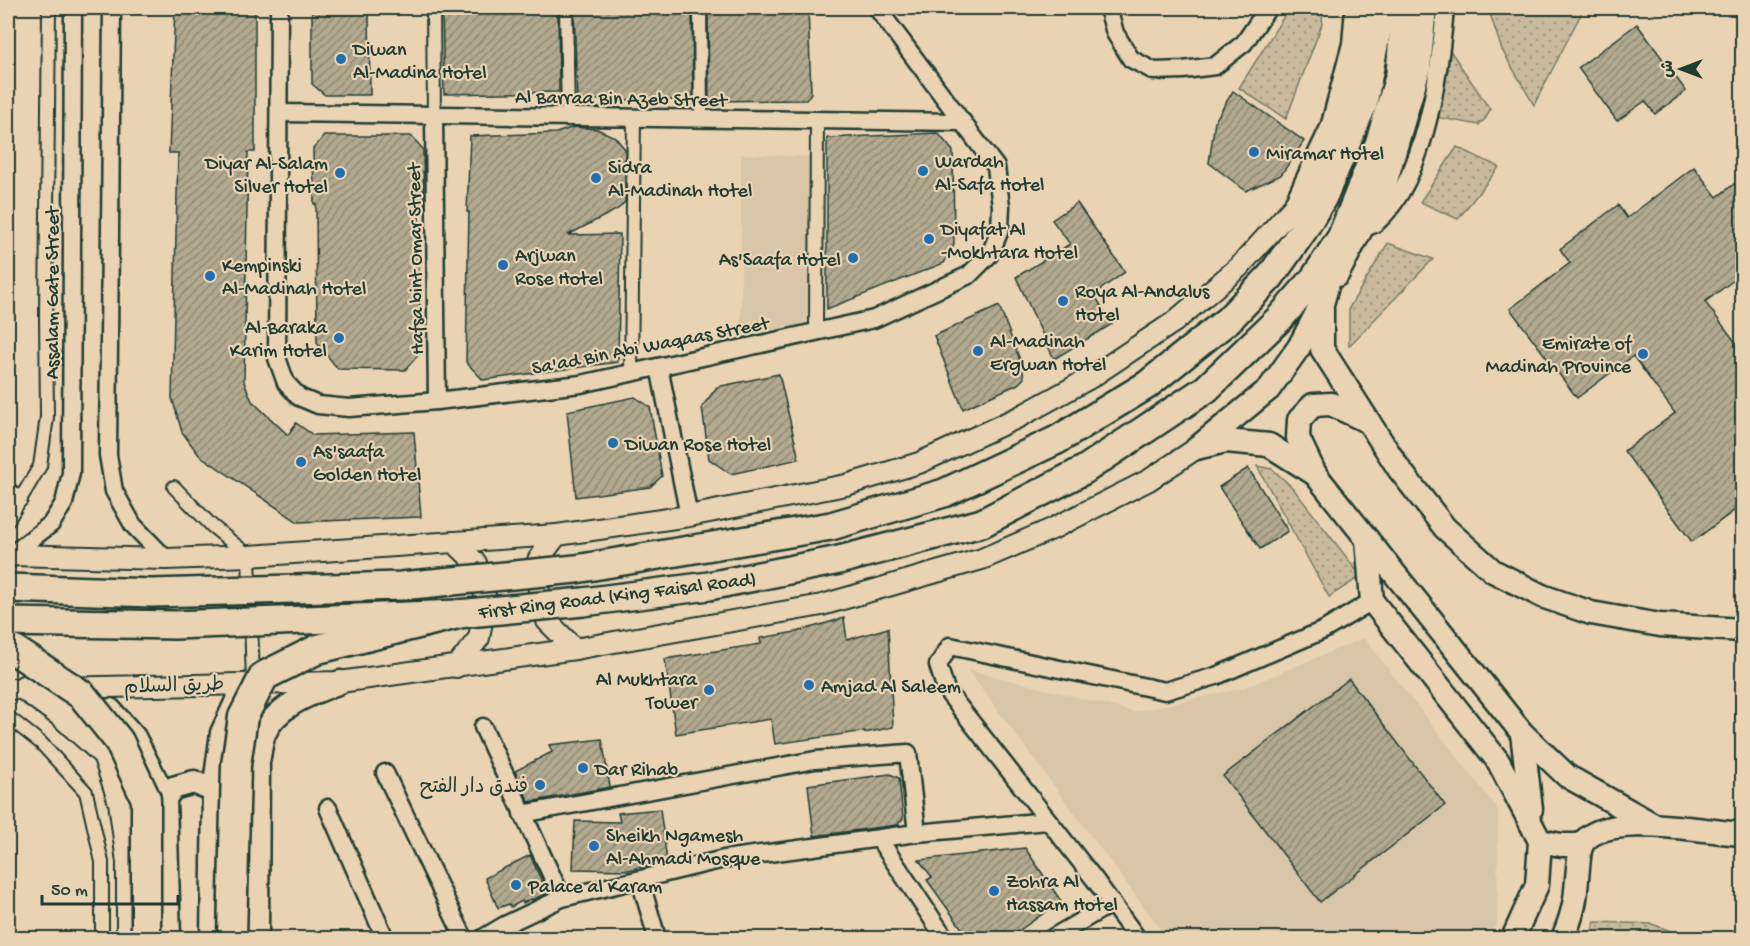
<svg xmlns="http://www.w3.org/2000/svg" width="1750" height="946" font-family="'Gochi Hand','Playpen Sans Arabic',sans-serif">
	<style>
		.built { fill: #d9c6a8 }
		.grass { fill: url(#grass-dots); stroke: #747c68; stroke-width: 1.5 }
		.building { fill: url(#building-hatch); stroke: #1f3d34; stroke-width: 1.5 }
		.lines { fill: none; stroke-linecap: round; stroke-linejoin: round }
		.pedestrian-casing { stroke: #1f3d34; stroke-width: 16 }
		.minor-casing { stroke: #1f3d34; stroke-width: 21 }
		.tertiary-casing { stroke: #1f3d34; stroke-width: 24 }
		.secondary-casing { stroke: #1f3d34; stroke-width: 27 }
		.primary-casing { stroke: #1f3d34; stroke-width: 30 }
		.trunk-casing { stroke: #1f3d34; stroke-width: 32 }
		.pedestrian { stroke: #ead3b2; stroke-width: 12 }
		.minor { stroke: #ead3b2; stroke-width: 16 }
		.tertiary { stroke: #ead3b2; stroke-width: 20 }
		.secondary { stroke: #ead3b2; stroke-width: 22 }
		.primary { stroke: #ead3b2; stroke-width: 26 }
		.trunk { stroke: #ead3b2; stroke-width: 27 }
		.trunk-bridge-casing { stroke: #1f3d34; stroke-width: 32; stroke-linecap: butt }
		.motorway-bridge-casing { stroke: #1f3d34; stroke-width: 33; stroke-linecap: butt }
		.trunk-bridge { stroke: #ead3b2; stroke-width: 27 }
		.motorway-bridge { stroke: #ead3b2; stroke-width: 28 }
		.poi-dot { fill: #1f6fb2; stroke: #ead3b2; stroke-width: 2 }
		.labels { text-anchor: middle; stroke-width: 4.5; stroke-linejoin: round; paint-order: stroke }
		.poi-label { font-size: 20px; fill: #1f3d34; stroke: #ead3b2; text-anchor: start }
		.street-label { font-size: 20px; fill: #1f3d34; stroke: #ead3b2 }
	</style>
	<defs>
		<pattern id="grass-dots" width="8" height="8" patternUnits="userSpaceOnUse" patternTransform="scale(1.5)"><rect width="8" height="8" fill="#c9ba9d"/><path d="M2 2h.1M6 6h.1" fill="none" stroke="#a39881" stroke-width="1.8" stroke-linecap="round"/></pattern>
		<pattern id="building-hatch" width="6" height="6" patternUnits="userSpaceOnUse" patternTransform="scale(1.5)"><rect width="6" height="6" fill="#b2a98f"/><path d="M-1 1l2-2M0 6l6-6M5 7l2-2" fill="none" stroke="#908b76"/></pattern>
	</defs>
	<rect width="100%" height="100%" fill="#ead3b2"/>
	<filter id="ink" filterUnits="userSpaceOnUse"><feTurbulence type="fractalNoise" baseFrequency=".0167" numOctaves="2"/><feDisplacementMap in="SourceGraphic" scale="12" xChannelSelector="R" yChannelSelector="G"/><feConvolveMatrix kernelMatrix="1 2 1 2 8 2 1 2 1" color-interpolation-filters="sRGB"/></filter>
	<g filter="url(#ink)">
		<g class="built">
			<path d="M741 154 813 157V328L741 338Z"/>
			<path d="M1364 638 1498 809 1497 926 1478 938H1167L967 669 1134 712 1243 688Z"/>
		</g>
		<g class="grass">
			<path d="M1289 8H1323L1322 24 1286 119 1239 88Z"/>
			<path d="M1488 8H1584L1534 105 1502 50Z"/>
			<path d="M1449 49 1490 109 1486 118 1479 125 1435 117Z"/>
			<path d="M1457 147 1499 167 1458 219 1420 202Z"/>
			<path d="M1388 243 1433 259 1349 346V308Z"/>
			<path d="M1257 466 1272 469 1292 487 1361 576 1329 597Z"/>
			<path d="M1595 922 1652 924 1690 938H1589Z"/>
		</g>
		<g class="building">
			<path d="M175 8H255V152H248L244 382 252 401 288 435 296 423 313 435 414 432 421 517 298 522 199 455 182 432 172 398 178 153H169Z"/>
			<path d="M312 8H369L370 95H325L312 84Z"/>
			<path d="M442 8H558L559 92 444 94Z"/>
			<path d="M574 8H692L693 100H577Z"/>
			<path d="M708 8H808L811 93 806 100 709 101Z"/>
			<path d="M1637 24 1686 91 1655 114 1645 101 1617 121 1578 68Z"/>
			<path d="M1233 91 1304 141 1281 175 1246 191 1209 163 1215 121Z"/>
			<path d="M574 127 597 129 615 137 625 149V202L618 209 568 235 620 234 618 362 483 380 466 362 469 212H467L470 136 556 133Z"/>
			<path d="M938 133 953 151 954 245 944 263 827 309V138Z"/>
			<path d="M324 136H411L423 149 424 205H419L420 353 405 370 338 369 317 343 316 204H314L313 149Z"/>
			<path d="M1694 167 1717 197 1743 177V273L1705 302 1743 352V504L1692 542 1624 451 1675 413 1633 356 1577 398 1510 309 1570 263 1560 249 1618 205 1627 218Z"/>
			<path d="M1077 203 1125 272 1094 294 1112 324 1054 359 1016 277 1070 244 1052 220Z"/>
			<path d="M999 306 1022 365 1024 378 1018 384 963 409 934 336Z"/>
			<path d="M779 374 799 459 731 474 709 459 702 407 717 387Z"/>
			<path d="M635 397 650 407 662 476 650 487 576 497 567 411Z"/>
			<path d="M1248 468 1288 531 1260 549 1219 487Z"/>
			<path d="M844 618 847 640 888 628 893 727 865 733V731L775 744 771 719 676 734 665 659 761 644 760 638 796 632Z"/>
			<path d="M1349 679 1445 805 1320 902 1223 776Z"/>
			<path d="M602 739 610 787 529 802 515 771 552 752 549 745Z"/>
			<path d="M890 774 899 778 903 819 897 825 814 836 808 785Z"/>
			<path d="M660 809 667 861 629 870 573 869 575 821 620 822 618 813Z"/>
			<path d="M1025 848 1061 901 1007 939H976L972 931 965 933 927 880 932 877 919 860Z"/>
			<path d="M530 855 547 893 532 900 531 899 523 903 522 901 511 907 509 904 498 908 485 878Z"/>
		</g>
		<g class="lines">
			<g class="pedestrian-casing">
				<g id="pedestrian">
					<path d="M433 8 434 116"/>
					<path d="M566 8 568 117"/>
					<path d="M700 8 701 119"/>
					<path d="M816 332 817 120"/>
					<path d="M631 373 634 118"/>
					<path d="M174 487 212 526 249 556 253 682"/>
					<path d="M8 488 21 500"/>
					<path d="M8 520 40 466 47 417 46 315 49 8"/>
					<path d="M8 717 41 743 86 792 102 862V938"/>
				</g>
			</g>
			<g class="minor-casing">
				<g id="minor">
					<path d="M112 8 108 455 114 491 133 525 166 559"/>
					<path d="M279 8 277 358 286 383 299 397 318 405 349 408 437 401 581 384 874 319 969 275 990 254 1000 230 1001 206 996 167 877 8"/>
					<path d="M1108 8 1115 33 1131 59 1154 71 1183 70 1215 66 1244 43 1268 8"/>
					<path d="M280 113 963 122"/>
					<path d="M434 116 437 401"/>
					<path d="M1361 230C1366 227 1373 225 1377 222 1426 179 1440 69 1445 8"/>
					<path d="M659 367 689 516"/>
					<path d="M11 555 51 524 64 503 71 473 73 8"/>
					<path d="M483 727 562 898"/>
					<path d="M385 773 464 938"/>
					<path d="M328 808 385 938"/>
					<path d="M522 814 815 760 908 753 917 833"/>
					<path d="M879 839 945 938"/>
					<path d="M640 880 657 938"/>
					<path d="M483 938 505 925 562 898 724 859 917 833 1048 821"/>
					<path d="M1052 938 1112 903"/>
					<path d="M1137 938 1095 880 946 690 938 665 950 646 1165 691 1216 676 1324 630 1372 601"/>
				</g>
			</g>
			<g class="tertiary-casing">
				<g id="tertiary">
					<path d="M557 535 538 560 539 593 547 621 575 649"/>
					<path d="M454 542 476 563 486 599 479 638 456 667"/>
					<path d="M11 555 166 559 249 556 557 535 689 516 846 485 919 463 1019 417 1090 378 1174 322 1239 267 1296 204 1312 200"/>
					<path d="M8 689 340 682 575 649 822 605 982 559 1052 529 1149 480 1197 448"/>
				</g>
			</g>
			<g class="secondary-casing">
				<g id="secondary">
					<path d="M1412 81 1419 68 1425 8"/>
					<path d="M1296 204 1332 128 1354 44 1357 8"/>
					<path d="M1336 255 1322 304V349L1399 469 1445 528 1493 571 1542 596 1591 613 1660 625 1742 630"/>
					<path d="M1337 275 1385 184 1419 68"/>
					<path d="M1369 422 1331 404 1313 405 1299 420 1298 438 1315 474 1522 733 1567 776 1654 825"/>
					<path d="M1200 447 1226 441 1269 445 1315 474"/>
					<path d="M1197 448 1269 389 1299 347 1320 307"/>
					<path d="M1367 539 1372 601 1498 761 1540 841 1537 885 1513 938"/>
					<path d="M8 555H11"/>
					<path d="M110 710 134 737 165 798"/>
					<path d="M1522 733 1531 809"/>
					<path d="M214 791 222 733 241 692"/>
					<path d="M1540 841 1561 845H1582"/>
					<path d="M169 938 165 798 173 788 194 782 214 791 212 938"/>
					<path d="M257 938 258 762C260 753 261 742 264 734 276 705 313 693 340 682"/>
					<path d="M1563 938C1568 926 1573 913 1575 899 1577 887 1578 852 1582 844 1603 810 1707 832 1742 834"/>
				</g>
			</g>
			<g class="primary-casing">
				<path id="primary" d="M26 688 62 714 106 754 122 802 130 862V938"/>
			</g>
			<g class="trunk-casing">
				<g id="trunk">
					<path d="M1057 440 1147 385 1228 320 1270 277 1302 232 1323 197 1363 104 1381 8"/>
					<path d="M1084 470 1206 389 1279 319 1314 279 1341 238 1380 141 1400 74 1405 8"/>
				</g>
			</g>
			<use href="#pedestrian" class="pedestrian"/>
			<use href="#minor" class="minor"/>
			<use href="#tertiary" class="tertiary"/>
			<use href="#secondary" class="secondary"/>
			<use href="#primary" class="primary"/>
			<use href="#trunk" class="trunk"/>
			<g class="trunk-bridge-casing">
				<g id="trunk-bridge">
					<path d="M8 588 152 593 401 586 576 569 831 526 944 493 1057 440"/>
					<path d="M8 622 175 625 458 614 583 602 709 586 839 560 982 523 1084 470"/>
				</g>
			</g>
			<g class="motorway-bridge-casing">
				<g id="motorway-bridge">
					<path d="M8 648 17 652 82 695 119 741 146 799V938"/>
					<path d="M232 938 236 765 243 717 264 676 318 649 458 614"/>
				</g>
			</g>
			<use href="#trunk-bridge" class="trunk-bridge"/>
			<use href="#motorway-bridge" class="motorway-bridge"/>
		</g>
	</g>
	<g class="poi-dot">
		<circle cx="341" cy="59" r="6"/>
		<circle cx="1254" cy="152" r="6"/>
		<circle cx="923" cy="171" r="6"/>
		<circle cx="340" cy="173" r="6"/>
		<circle cx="596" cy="178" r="6"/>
		<circle cx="929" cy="239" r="6"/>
		<circle cx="853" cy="258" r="6"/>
		<circle cx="503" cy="265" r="6"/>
		<circle cx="210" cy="276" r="6"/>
		<circle cx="1063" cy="301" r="6"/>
		<circle cx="339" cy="338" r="6"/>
		<circle cx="978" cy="351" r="6"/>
		<circle cx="1643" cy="354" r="6"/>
		<circle cx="613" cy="443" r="6"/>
		<circle cx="301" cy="462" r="6"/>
		<circle cx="809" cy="685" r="6"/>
		<circle cx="709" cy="690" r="6"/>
		<circle cx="583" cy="768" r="6"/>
		<circle cx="540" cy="785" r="6"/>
		<circle cx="594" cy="846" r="6"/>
		<circle cx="516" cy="885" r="6"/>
		<circle cx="994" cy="891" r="6"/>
	</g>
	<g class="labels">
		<g class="poi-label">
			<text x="353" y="55">Diwan<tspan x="353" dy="23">Al-Madina Hotel</tspan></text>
			<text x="1266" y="159">Miramar Hotel</text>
			<text x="935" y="167">Wardah<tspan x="935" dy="23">Al-Safa Hotel</tspan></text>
			<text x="328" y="169" text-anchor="end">Diyar Al-Salam<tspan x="328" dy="23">Silver Hotel</tspan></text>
			<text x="608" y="173">Sidra<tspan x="608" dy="23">Al-Madinah Hotel</tspan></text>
			<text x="941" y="235">Diyafat Al<tspan x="941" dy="23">-Mokhtara Hotel</tspan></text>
			<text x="515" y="261">Arjwan<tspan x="515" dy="23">Rose Hotel</tspan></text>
			<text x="841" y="265" text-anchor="end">As'Saafa Hotel</text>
			<text x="222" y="271">Kempinski<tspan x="222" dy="23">Al-Madinah Hotel</tspan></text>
			<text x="1075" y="297">Roya Al-Andalus<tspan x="1075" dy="23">Hotel</tspan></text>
			<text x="327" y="333" text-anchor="end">Al-Baraka<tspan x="327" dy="23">Karim Hotel</tspan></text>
			<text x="990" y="347">Al-Madinah<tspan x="990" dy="23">Ergwan Hotel</tspan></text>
			<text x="1631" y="349" text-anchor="end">Emirate of<tspan x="1631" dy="23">Madinah Province</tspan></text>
			<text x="625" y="450">Diwan Rose Hotel</text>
			<text x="313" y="457">As'saafa<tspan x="313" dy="23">Golden Hotel</tspan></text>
			<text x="697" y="685" text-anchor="end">Al Mukhtara<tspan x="697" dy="23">Tower</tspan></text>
			<text x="821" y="692">Amjad Al Saleem</text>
			<text x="595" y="775">Dar Rihab</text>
			<text x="528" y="792" text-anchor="end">فندق دار الفتح</text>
			<text x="606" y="841">Sheikh Ngamesh<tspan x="606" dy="23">Al-Ahmadi Mosque</tspan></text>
			<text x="1006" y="887">Zohra Al<tspan x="1006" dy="23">Hassam Hotel</tspan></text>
			<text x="528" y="892">Palace al Karam</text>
		</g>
		<g class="street-label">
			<text transform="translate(621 97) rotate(1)" y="7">Al Barraa Bin Azeb Street</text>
			<text transform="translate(414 259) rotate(-91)" y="7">Hafsa bint Omar Street</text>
			<text transform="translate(51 293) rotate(-90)" y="7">Assalam Gate Street</text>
			<text transform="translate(650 344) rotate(-11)" y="7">Sa'ad Bin Abi Waqaas Street</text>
			<text transform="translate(617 594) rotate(-7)" y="7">First Ring Road (King Faisal Road)</text>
			<text transform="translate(174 684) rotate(-2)" y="7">طريق السلام</text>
		</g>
	</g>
	<rect width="1750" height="946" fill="none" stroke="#ead3b2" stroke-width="30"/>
	<rect x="15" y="15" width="1720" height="916" fill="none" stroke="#1f3d34" stroke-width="2" filter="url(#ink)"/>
	<g transform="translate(1681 69) rotate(270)" stroke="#ead3b2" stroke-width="4.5" paint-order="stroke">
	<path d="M0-4.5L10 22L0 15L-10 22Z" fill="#1f3d34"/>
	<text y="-9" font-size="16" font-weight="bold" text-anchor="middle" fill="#1f3d34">ش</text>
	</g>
	<path d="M42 895v9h136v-9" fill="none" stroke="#1f3d34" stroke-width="3"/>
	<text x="51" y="895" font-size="18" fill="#1f3d34" stroke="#ead3b2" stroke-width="4.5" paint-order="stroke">50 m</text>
</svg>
